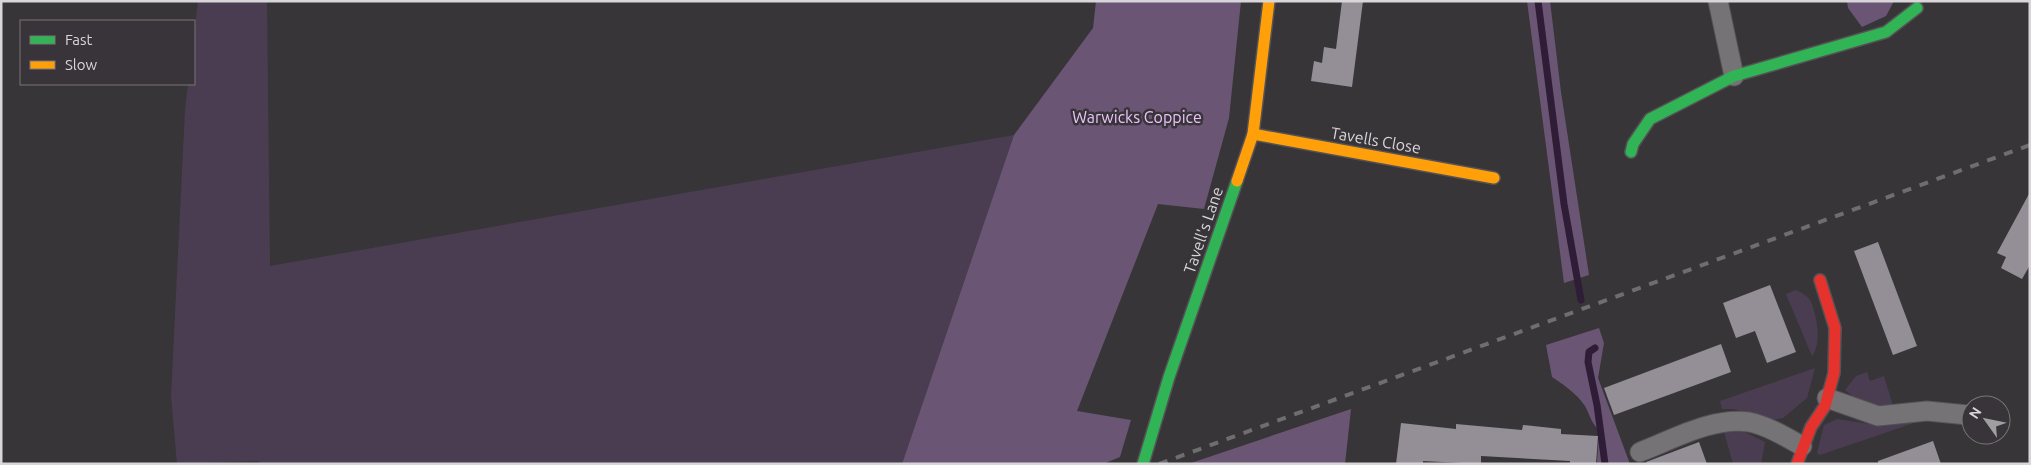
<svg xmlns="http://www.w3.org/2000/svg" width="2031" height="465" font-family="Ubuntu,sans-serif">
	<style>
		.green { fill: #4b3d51 }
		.forest { fill: #6a5674 }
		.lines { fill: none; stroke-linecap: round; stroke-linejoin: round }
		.stream { stroke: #2f1c36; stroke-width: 7 }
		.building { fill: #948e97 }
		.street-casing { stroke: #545254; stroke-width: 21 }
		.fast-casing { stroke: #545254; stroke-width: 14 }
		.slow-casing { stroke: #545254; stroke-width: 14 }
		.jam-casing { stroke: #545254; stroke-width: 14 }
		.street { stroke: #757376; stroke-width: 19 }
		.fast { stroke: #30b455; stroke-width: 11 }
		.slow { stroke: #ff9f0a; stroke-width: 11 }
		.jam { stroke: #e5322d; stroke-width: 11 }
		.rail { stroke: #6e6d6f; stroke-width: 4; stroke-dasharray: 9 9; stroke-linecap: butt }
		.labels { text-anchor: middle; stroke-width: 5; stroke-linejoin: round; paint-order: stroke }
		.park-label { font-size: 16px; fill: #ebc3fc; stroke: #383439 }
		.street-label { font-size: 16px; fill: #d8d6d9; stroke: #383439 }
	</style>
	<rect width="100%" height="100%" fill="#373538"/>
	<g class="green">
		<path d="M198 1H267L270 266 1014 135 902 464H260L259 461 177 464 171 397 185 110 188 84H194V36Z"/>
		<path d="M1796 290C1802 293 1808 296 1811 302 1817 317 1822 343 1812 356L1786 294Z"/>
		<path d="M1815 368 1807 398 1783 418 1771 420 1734 409H1722L1720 401Z"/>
		<path d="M1867 372 1870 381 1884 376 1893 406 1862 404 1845 390 1856 376Z"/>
		<path d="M1917 416 1920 421 1820 455 1817 453 1824 425 1837 419 1882 426Z"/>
		<path d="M1736 428 1765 442 1761 464H1733L1724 432 1725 429Z"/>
	</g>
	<g class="forest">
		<path d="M1096 1H1241L1229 118 1204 209 1158 204 1077 411 1131 420 1120 457 1103 464H902L1014 135 1093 28Z"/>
		<path d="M1527 1H1550L1561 92 1589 275 1564 283Z"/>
		<path d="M1847 1H1893V3L1886 16 1862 27 1848 8Z"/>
		<path d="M1599 328 1604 343 1598 378 1630 464H1597L1599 430C1591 423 1590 415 1585 406 1576 393 1564 385 1552 377L1546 345Z"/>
		<path d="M1351 409 1345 464H1188Z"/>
	</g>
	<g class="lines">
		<g class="stream">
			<path d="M1538 1 1564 204 1581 300"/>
			<path d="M1595 348 1589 352 1588 362 1597 405 1605 464"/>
		</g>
	</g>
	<g class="building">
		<path d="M1342 1H1363L1352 87 1311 81 1314 61 1322 63 1324 47 1336 49Z"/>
		<path d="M2030 192V265L2022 279 2001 268 2006 257 1997 253Z"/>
		<path d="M1878 242 1917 346 1893 355 1854 251Z"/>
		<path d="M1770 285 1796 352 1767 363 1755 331 1736 338 1723 303Z"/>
		<path d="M1721 344 1731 372 1614 415 1604 388Z"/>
		<path d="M1401 423 1456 429V424L1522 430 1523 425 1561 429V434L1598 436 1596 464H1570V461L1481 456V464L1423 461V464H1396Z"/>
		<path d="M1933 441 1941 464H1878V461Z"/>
		<path d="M1699 442 1707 464H1647L1646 462Z"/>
	</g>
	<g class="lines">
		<g class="street-casing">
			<g id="street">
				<path d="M1718 1 1734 76"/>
				<path d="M1827 398 1878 416 1927 411 1968 415"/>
				<path d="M1640 452C1674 439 1712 417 1749 422 1768 426 1786 437 1802 446"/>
			</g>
		</g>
		<g class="fast-casing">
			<g id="fast">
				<path d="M1631 152 1633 144 1650 119 1734 76 1886 32 1917 8"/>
				<path d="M1143 464 1169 377 1237 181"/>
			</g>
		</g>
		<g class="slow-casing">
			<g id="slow">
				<path d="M1253 134 1494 178"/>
				<path d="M1237 181 1253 134 1269 1"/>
			</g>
		</g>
		<g class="jam-casing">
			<path id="jam" d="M1797 464 1811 427 1825 406 1834 373 1835 328 1820 280"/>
		</g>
		<use href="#street" class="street"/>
		<use href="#fast" class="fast"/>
		<use href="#slow" class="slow"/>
		<use href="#jam" class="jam"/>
		<path class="rail" d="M1159 464 2030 145"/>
	</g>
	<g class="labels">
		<g class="park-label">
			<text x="1137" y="123">Warwicks Coppice</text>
		</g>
		<g class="street-label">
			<text transform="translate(1376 140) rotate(10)" y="6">Tavells Close</text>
			<text transform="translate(1203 230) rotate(-71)" y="6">Tavell's Lane</text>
		</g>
	</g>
	<rect width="2031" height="465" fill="none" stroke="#d8d6d9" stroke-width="5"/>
	<rect x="20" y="20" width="175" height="65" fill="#383439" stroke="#787579"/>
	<rect x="30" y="36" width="25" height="8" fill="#30b455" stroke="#787579"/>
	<text x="65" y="45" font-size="15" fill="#d8d6d9">Fast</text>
	<rect x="30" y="61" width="25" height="8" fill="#ff9f0a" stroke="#787579"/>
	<text x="65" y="70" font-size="15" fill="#d8d6d9">Slow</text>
	<g transform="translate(1986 420) rotate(303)"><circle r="24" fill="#383439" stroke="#787579"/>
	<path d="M0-4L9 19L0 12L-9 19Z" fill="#a09ea1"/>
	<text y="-8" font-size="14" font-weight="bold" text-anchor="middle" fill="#d8d6d9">N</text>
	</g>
</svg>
